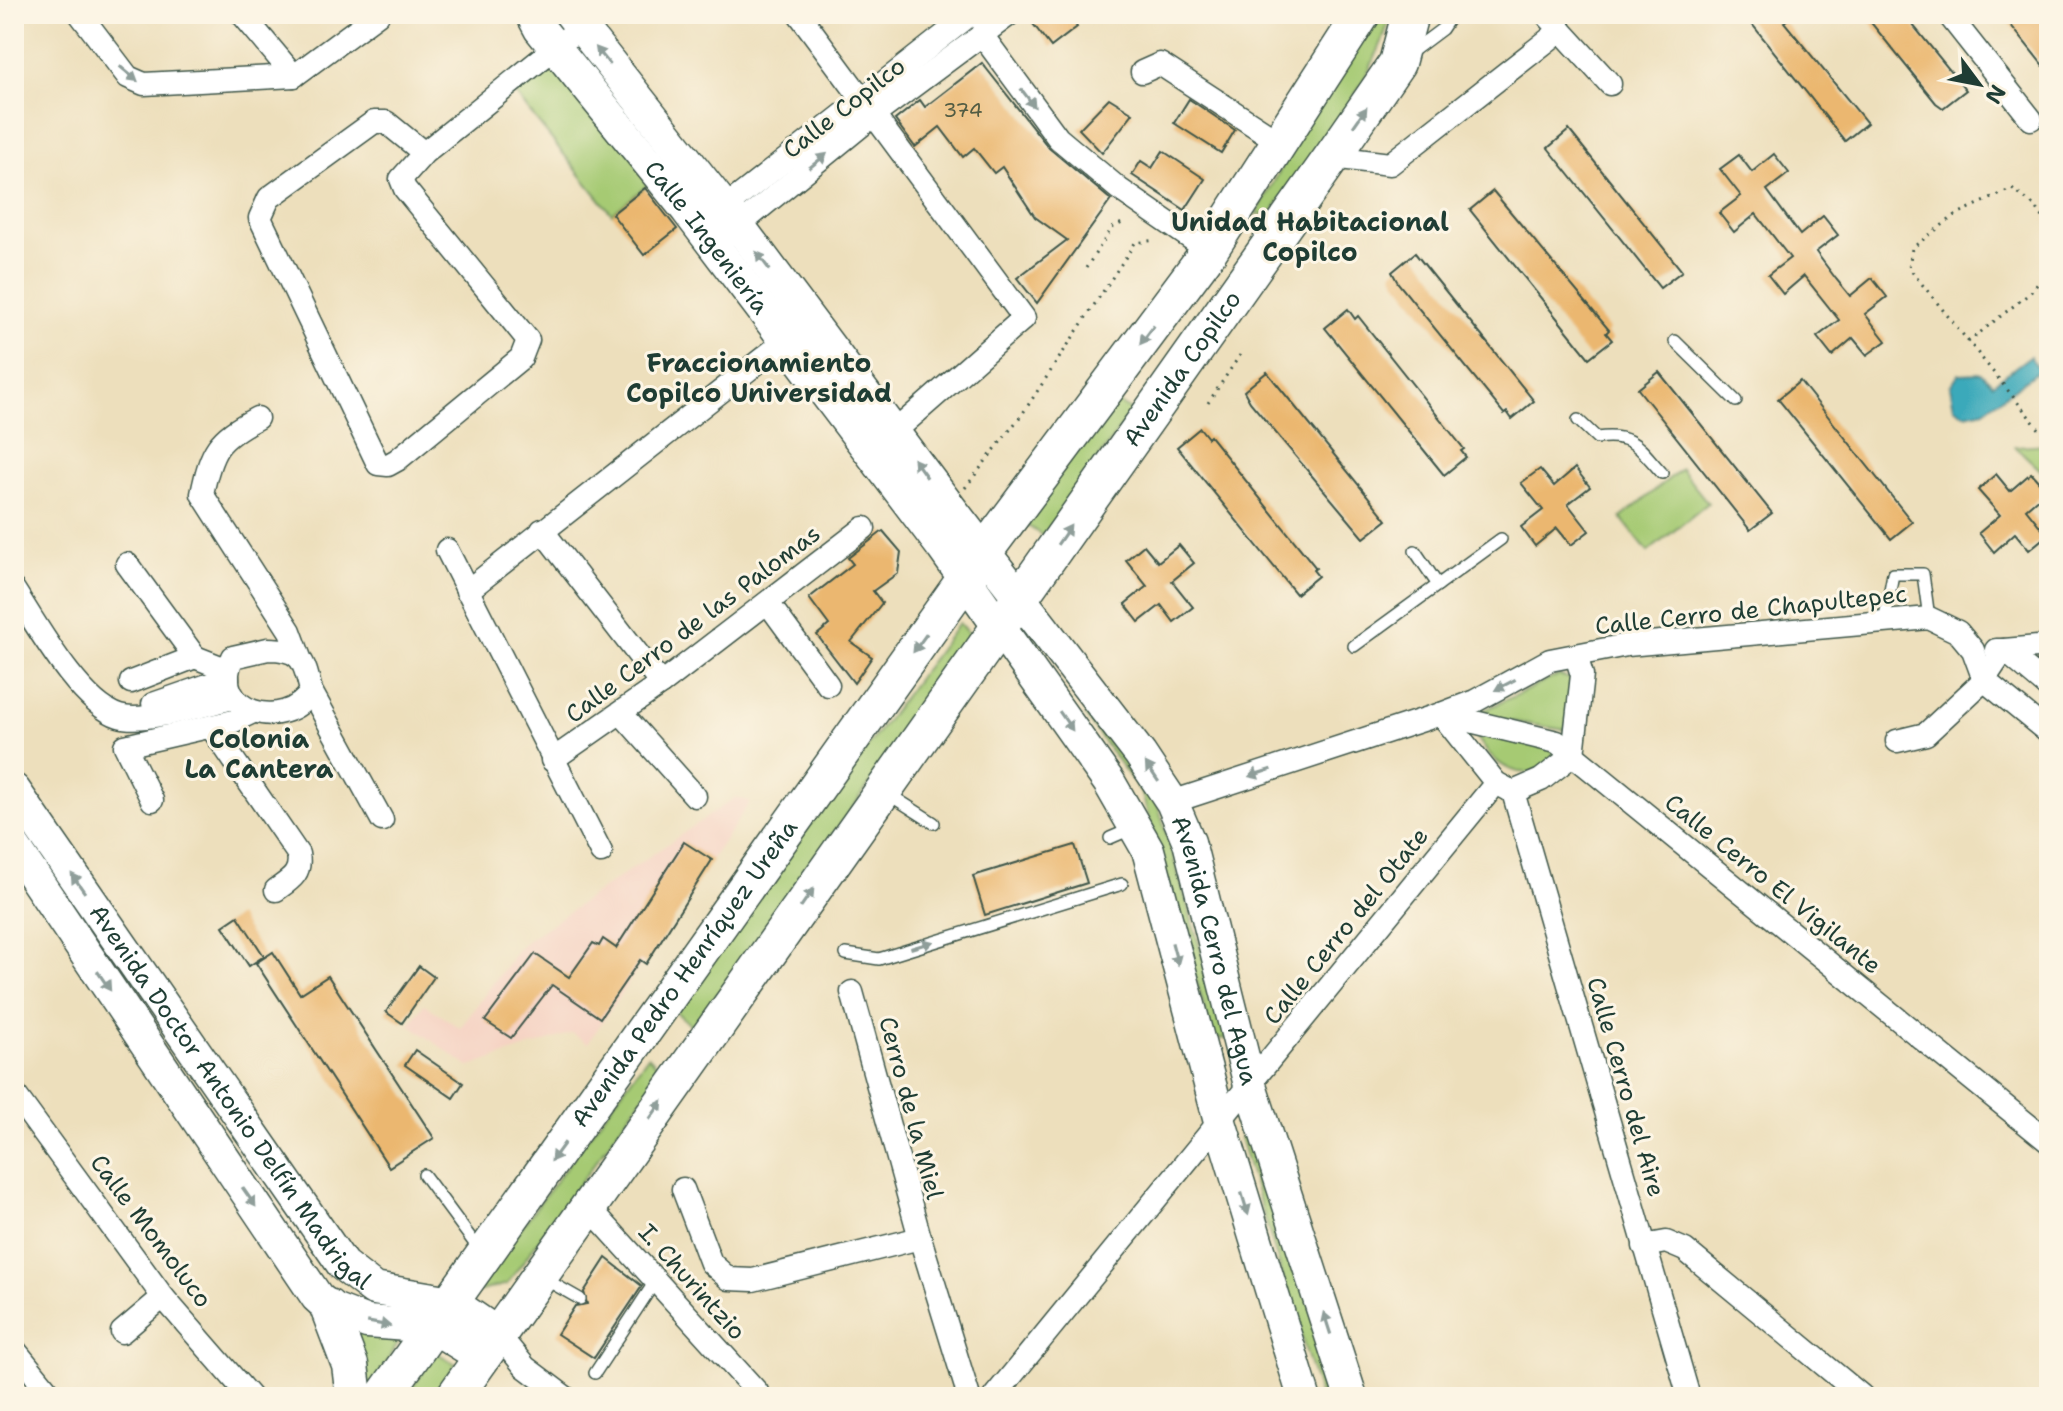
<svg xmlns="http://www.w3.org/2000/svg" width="2063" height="1411" font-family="'Shantell Sans',sans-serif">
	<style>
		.built { fill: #f5d2c2 }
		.green { fill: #a6ca73; stroke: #628454; stroke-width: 2 }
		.water { fill: #3ba9ba; stroke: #2d7377; stroke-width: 2 }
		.building { fill: #ebb770 }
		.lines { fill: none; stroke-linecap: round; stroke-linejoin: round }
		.lane-casing { stroke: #3e5548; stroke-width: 14 }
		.street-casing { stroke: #3e5548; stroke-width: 25 }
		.secondary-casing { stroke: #3e5548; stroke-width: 35 }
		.primary-casing { stroke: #3e5548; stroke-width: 39 }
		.path { stroke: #3e5548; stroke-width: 3; stroke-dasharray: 2 6; stroke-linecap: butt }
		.lane { stroke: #fff; stroke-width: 11 }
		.street { stroke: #fff; stroke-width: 22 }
		.secondary { stroke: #fff; stroke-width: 32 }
		.primary { stroke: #fff; stroke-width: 36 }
		.oneway { fill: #8f9e9a }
		.labels { text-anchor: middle; stroke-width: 6; stroke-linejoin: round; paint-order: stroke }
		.number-label { font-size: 20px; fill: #525c43 }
		.street-label { font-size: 24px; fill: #1f3d34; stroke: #fcf5e5 }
		.neighbourhood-label { font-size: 26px; font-weight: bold; fill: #1f3d34; stroke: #fcf5e5 }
	</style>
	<rect width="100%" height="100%" fill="#fcf5e5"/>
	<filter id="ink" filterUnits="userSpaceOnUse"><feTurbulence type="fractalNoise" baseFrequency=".0125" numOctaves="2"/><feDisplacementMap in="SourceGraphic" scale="16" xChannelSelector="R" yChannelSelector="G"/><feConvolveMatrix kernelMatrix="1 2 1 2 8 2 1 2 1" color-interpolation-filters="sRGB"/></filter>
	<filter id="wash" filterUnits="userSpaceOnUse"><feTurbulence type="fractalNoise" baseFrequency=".006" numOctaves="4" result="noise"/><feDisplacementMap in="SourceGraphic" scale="32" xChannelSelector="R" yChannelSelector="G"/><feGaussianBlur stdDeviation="1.8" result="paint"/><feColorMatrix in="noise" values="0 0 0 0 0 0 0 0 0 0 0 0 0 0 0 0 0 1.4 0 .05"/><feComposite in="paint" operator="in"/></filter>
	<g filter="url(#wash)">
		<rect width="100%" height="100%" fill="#eddfbc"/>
		<path class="built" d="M736 797 750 802 588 1043 572 1033 469 1067 410 1025 424 1004 460 1028 522 944Z"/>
		<g class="green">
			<path d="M1377 14H1390V18C1369 91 1314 152 1271 213L1256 215 1304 126Z"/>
			<path d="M558 59 655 179 612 214 515 94Z"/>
			<path d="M1114 400 1132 411 1043 536 1022 522Z"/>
			<path d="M2049 444V478L2015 446Z"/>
			<path d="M1681 469 1708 503 1648 552 1621 518Z"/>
			<path d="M959 623 974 640 693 1028 673 1009Z"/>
			<path d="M1559 675 1569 679 1575 693 1565 730 1474 715Z"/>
			<path d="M1090 712 1154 792 1227 1039 1213 1038 1142 794 1085 716Z"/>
			<path d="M1475 733 1551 748 1555 758C1524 789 1492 765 1475 733Z"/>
			<path d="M648 1056 662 1070 507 1284 473 1293Z"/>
			<path d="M1254 1123 1339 1397H1320L1240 1138Z"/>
			<path d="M348 1325 400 1339 367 1397Z"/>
			<path d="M437 1353 456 1364 432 1397H405Z"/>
		</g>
		<path class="water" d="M2030 356 2039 370 1985 410 1965 414 1954 407 1950 386 1959 374 1981 373 1993 384Z"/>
		<g id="blocks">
			<g class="building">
				<path d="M1038 14H1067L1077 27 1051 47 1030 20Z"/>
				<path d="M1744 14H1795L1784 22 1867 123 1845 141Z"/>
				<path d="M1864 14H1904L1966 90 1943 108 1936 103Z"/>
				<path d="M2002 14H2044L2049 21V73Z"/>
				<path d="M982 63 1049 148 1111 200 1037 303 1017 278 1067 240 1035 217 1002 167 994 173 974 148 963 157 940 127 915 147 895 120 920 100 925 107Z"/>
				<path d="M1109 98 1133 113 1102 153 1079 129Z"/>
				<path d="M1189 99 1235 130 1221 153 1174 123Z"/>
				<path d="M1569 130 1682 271 1660 288 1548 148Z"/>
				<path d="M1163 151 1205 179 1185 210 1132 175 1141 161 1152 168Z"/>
				<path d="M1774 154 1789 173 1767 190 1800 235 1823 216 1838 235 1816 252 1836 279 1850 296 1872 278 1887 297 1865 314 1886 341 1867 355 1853 338 1832 356 1817 337 1839 320 1804 276 1783 294 1768 275 1790 258 1756 214 1734 232 1719 213 1741 196 1720 169 1739 155 1752 172Z"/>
				<path d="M645 188 677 229 644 255 612 214Z"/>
				<path d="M1493 191 1609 330 1606 333 1612 340 1589 358 1470 210Z"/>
				<path d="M1415 253 1534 401 1512 419 1507 412 1504 414 1398 283 1392 272Z"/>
				<path d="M1348 309 1355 319 1358 316 1464 449 1461 451 1466 457 1444 475 1325 328Z"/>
				<path d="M1267 372 1387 520 1364 538 1250 402 1244 391Z"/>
				<path d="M1659 372 1772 513 1750 530 1638 389Z"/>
				<path d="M1800 381 1912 522 1891 539 1778 399Z"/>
				<path d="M1200 428 1208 438 1210 436 1316 568 1313 570 1318 576 1296 594 1177 447Z"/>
				<path d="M1575 468 1590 487 1568 504 1589 531 1571 545 1557 528 1535 546 1521 527 1543 510 1521 483 1540 469 1554 486Z"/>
				<path d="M2031 473 2047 491 2026 509 2047 535 2029 550 2015 533 1994 552 1979 533 2000 515 1978 490 1996 474 2010 491Z"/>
				<path d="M883 531 901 552 898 573 873 591 882 603 851 642 872 657 854 683 817 635 829 625 809 598 853 564 848 558Z"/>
				<path d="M1144 545 1158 562 1179 545 1194 563 1172 581 1193 607 1174 622 1161 605 1139 622 1125 604 1147 586 1126 560Z"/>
				<path d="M684 842 712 860 646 964 640 960 600 1018 552 985 511 1038 485 1021 535 954 569 977 593 943 599 946 603 939 616 948Z"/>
				<path d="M1075 845 1087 883 985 915 973 876Z"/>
				<path d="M238 916 264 956 249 966 223 926Z"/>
				<path d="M273 952 300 994 328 976 434 1138 389 1167 256 963Z"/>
				<path d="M419 966 434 977 402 1023 386 1012Z"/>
				<path d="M415 1050 463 1083 453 1098 405 1065Z"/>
				<path d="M606 1258 642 1286 594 1358 557 1334 575 1306 587 1304 584 1292Z"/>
			</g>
		</g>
	</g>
	<g filter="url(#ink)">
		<use href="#blocks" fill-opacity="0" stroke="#3e5548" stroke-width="2"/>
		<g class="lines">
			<g class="lane-casing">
				<g id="lane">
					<path d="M1410 53 1442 29 1452 14"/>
					<path d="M1675 341 1736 401"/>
					<path d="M1578 420 1597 438C1634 433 1639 448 1662 473"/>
					<path d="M1415 551 1438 585"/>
					<path d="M1884 622 1893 574H1923L1929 618"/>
					<path d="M1354 646 1501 539"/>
					<path d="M887 793 934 823"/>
					<path d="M1110 838 1131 829"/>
					<path d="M846 954 879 959 1122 884"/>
					<path d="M424 1175 481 1252"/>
					<path d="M543 1278 580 1299"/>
					<path d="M595 1373 656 1280"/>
				</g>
			</g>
			<g class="street-casing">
				<g id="street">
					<path d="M80 14 128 77 144 84 294 76 378 14"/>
					<path d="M242 14 294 76"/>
					<path d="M799 14 1024 318 894 432"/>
					<path d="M1546 14 1610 84"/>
					<path d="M1948 14 2031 119"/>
					<path d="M985 23 982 35 1058 138 1119 189 1209 251"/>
					<path d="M1142 72 1160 64 1281 143"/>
					<path d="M424 153 386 122H374L269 198 260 218 378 464 388 465 397 460 521 358 528 340 405 189 401 179 424 153 597 14"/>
					<path d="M1332 157 1390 164 1561 30"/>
					<path d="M714 216 971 14"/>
					<path d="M727 235 873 116 1010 14"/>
					<path d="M257 418C217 439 211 450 202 494L290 631 300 658"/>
					<path d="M542 530 661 684"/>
					<path d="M447 550 601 852"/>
					<path d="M127 564 195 657"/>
					<path d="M14 590C36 624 80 704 119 716 144 724 206 704 233 698"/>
					<path d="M467 591 785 341"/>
					<path d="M768 603 828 685"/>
					<path d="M268 649C302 649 304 661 311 691 286 734 207 712 233 657Z"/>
					<path d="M1996 650H2004L2049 688"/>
					<path d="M131 682 195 657 228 670"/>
					<path d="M311 691 382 820"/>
					<path d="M153 704 228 678"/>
					<path d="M621 713 695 796"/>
					<path d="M1441 714 1557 742 2049 1142"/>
					<path d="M1441 714 1496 783 1513 792 1541 780 1573 755 1582 675 1576 656"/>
					<path d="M211 727 298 854C302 874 290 880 276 890"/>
					<path d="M1897 741 1926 734 1984 680 2004 650 2049 646"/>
					<path d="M552 760 661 684 864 528"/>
					<path d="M1513 792 1689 1397"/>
					<path d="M152 800 125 746 234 721 253 712"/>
					<path d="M1172 802 1441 714 1475 701 1550 660 1627 645 1929 618 1958 632 1973 650 1984 680 2049 733"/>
					<path d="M852 992 920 1238 969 1397"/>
					<path d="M14 1093 163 1297 250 1397"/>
					<path d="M683 1189 711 1263 729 1279 753 1280 920 1238"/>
					<path d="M588 1206 757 1392"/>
					<path d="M1644 1246 1666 1242 1685 1250 1863 1397"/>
					<path d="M122 1332 163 1297"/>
					<path d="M498 1334 525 1367 565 1397"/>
					<path d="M14 1349 53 1397"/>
					<path d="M994 1397 1496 783"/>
				</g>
			</g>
			<g class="secondary-casing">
				<g id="secondary">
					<path id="s1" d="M532 14 540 29 687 210 943 548 1109 782 1148 850 1220 1122 1304 1397"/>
					<path id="s2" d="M571 14 738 225 951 509 1140 754 1172 802 1189 842 1250 1085 1351 1397"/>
					<path id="s3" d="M14 790 343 1265 374 1289 451 1302 498 1334"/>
					<path d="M14 847 317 1297 328 1307 367 1322 433 1327 482 1357"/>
				</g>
			</g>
			<g class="primary-casing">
				<g id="primary">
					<path d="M328 1307 350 1365 354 1397"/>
					<path id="s4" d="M383 1397 985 551 1209 251 1362 14"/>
					<path id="s5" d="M454 1397 1332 157 1397 63 1410 14"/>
				</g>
			</g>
			<g class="path">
				<path d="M1086 268 1112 228 1126 221"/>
				<path d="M1968 342 2030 293 2049 270"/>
				<path d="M1208 403 1240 355"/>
				<path d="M2044 435 1909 268 1912 248 1957 214 2012 189 2036 207 2049 226"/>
				<path d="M965 488 1023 413 1135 243 1156 240"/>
			</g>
			<use href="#lane" class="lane"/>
			<use href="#street" class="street"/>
			<use href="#secondary" class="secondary"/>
			<use href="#primary" class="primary"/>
		</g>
		<defs><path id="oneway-solid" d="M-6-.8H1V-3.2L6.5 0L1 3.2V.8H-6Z" transform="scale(2)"/></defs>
		<g class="oneway">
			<use href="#oneway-solid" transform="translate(603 56) rotate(-129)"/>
			<use href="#oneway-solid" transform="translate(129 74) rotate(40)"/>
			<use href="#oneway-solid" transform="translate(1028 98) rotate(53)"/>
			<use href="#oneway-solid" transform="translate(1360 117) rotate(-55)"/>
			<use href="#oneway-solid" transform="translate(818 161) rotate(-39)"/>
			<use href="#oneway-solid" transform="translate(763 261) rotate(-127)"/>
			<use href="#oneway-solid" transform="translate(1147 335) rotate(127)"/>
			<use href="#oneway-solid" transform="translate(920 468) rotate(-126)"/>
			<use href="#oneway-solid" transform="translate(1064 535) rotate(-55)"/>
			<use href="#oneway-solid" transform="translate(920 643) rotate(126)"/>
			<use href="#oneway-solid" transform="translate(1505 685) rotate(152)"/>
			<use href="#oneway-solid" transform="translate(1066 721) rotate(55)"/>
			<use href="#oneway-solid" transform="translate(1152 772) rotate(-124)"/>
			<use href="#oneway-solid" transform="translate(1260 773) rotate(162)"/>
			<use href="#oneway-solid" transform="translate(78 883) rotate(-125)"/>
			<use href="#oneway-solid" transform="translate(807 898) rotate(-55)"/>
			<use href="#oneway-solid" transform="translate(922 945) rotate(-17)"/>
			<use href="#oneway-solid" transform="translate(1175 954) rotate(75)"/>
			<use href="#oneway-solid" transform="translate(104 981) rotate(56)"/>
			<use href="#oneway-solid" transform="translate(656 1110) rotate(-55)"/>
			<use href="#oneway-solid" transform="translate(558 1152) rotate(126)"/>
			<use href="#oneway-solid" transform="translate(249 1197) rotate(55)"/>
			<use href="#oneway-solid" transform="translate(1245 1204) rotate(73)"/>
			<use href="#oneway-solid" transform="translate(1327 1323) rotate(-108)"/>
			<use href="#oneway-solid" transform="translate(379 1324) rotate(10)"/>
		</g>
	</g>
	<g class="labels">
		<g class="number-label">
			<text x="963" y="117">374</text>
		</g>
		<g class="street-label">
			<text transform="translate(844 108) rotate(-38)" y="8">Calle Copilco</text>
			<text dy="8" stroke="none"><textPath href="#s1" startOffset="284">Calle Ingeniería</textPath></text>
			<text dy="8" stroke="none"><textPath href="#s5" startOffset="1260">Avenida Copilco</textPath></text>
			<text transform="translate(1751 610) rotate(-6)" y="8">Calle Cerro de Chapultepec</text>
			<text transform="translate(693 624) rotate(-37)" y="8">Calle Cerro de las Palomas</text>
			<text transform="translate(1773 884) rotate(39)" y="8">Calle Cerro El Vigilante</text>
			<text transform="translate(1346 926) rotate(-51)" y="8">Calle Cerro del Otate</text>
			<text dy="8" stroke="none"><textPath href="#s2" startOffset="1146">Avenida Cerro del Agua</textPath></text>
			<text dy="8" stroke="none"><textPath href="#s4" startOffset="520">Avenida Pedro Henríquez Ureña</textPath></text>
			<text transform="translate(1626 1087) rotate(74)" y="8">Calle Cerro del Aire</text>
			<text dy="8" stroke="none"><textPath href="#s3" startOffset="376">Avenida Doctor Antonio Delfín Madrigal</textPath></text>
			<text transform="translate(911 1108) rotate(75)" y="8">Cerro de la Miel</text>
			<text transform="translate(151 1231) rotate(53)" y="8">Calle Momoluco</text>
			<text transform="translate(692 1282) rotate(48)" y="8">I. Churintzio</text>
		</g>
		<g class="neighbourhood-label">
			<text x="1310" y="231">Unidad Habitacional<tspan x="1310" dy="30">Copilco</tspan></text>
			<text x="759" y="372">Fraccionamiento<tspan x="759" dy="30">Copilco Universidad</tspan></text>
			<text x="259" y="748">Colonia<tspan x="259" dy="30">La Cantera</tspan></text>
		</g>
	</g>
	<rect width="2063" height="1411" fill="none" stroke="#fcf5e5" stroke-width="48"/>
	<g transform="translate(1979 84) rotate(122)" stroke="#fcf5e5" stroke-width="6" paint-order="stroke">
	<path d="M0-6L14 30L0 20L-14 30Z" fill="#1f3d34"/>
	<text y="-12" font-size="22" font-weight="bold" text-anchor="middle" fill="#1f3d34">N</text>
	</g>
</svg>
